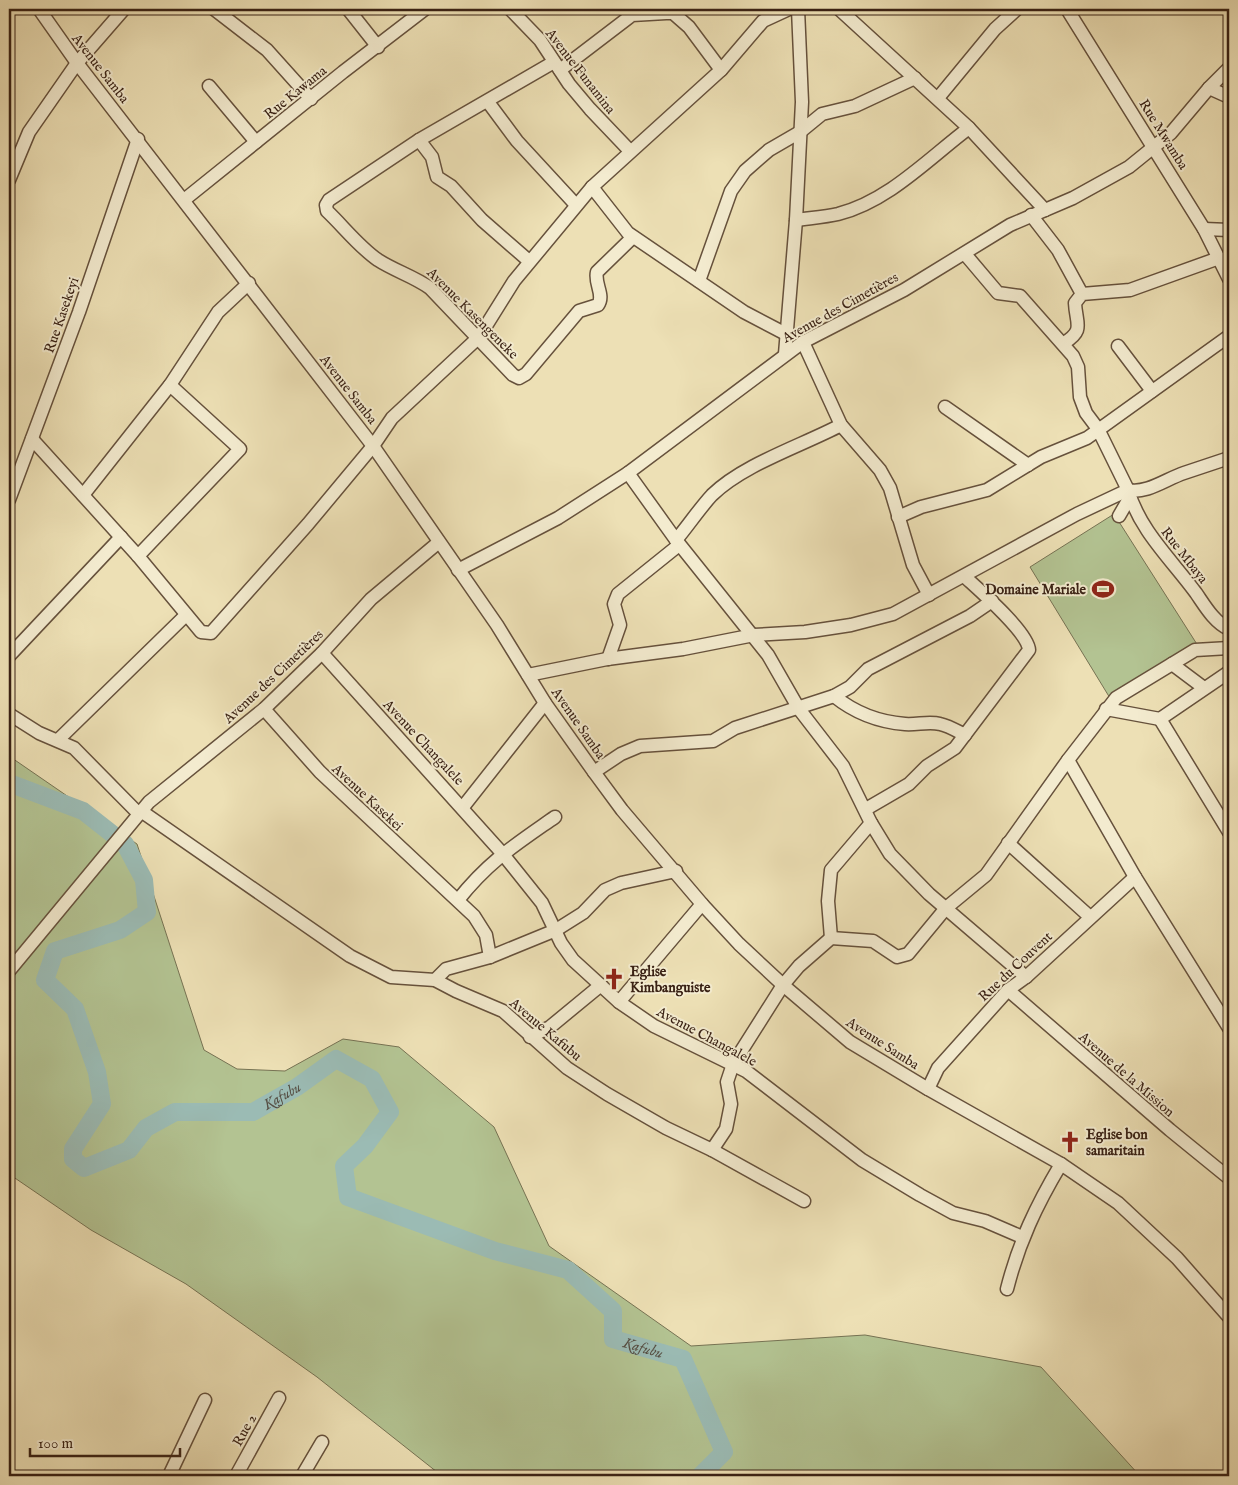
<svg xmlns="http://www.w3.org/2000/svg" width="1238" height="1485" font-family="'IM FELL English',serif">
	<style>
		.green { fill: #b3c392; stroke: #767253 }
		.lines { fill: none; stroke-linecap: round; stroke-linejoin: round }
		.river { stroke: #9bbbb4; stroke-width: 18 }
		.minor-casing { stroke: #66513c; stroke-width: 15 }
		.minor { stroke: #f3ebcf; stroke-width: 12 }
		.labels { text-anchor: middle; stroke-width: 4; stroke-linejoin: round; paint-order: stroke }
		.street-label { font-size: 14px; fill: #392114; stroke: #f3ebcf }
		.poi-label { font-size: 14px; font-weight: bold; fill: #392114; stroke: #f3ebcf; text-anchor: start }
		.water-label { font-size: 15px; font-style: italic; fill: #564f44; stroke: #f3ebcf }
	</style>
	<rect width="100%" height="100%" fill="#ede0b5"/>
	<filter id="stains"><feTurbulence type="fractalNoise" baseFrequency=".004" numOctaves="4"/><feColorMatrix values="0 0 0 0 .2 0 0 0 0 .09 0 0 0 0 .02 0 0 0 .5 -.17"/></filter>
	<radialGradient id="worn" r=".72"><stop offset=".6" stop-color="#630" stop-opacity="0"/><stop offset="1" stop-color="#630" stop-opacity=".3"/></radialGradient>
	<g class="green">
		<path d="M1114 514 1200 649 1113 703 1030 567Z"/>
		<path d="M9 756 137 844 204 1050 237 1069 285 1071 343 1039 399 1047 494 1127 549 1246 691 1346 865 1335 1041 1367 1140 1476H442L317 1377 186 1284 91 1230 9 1174Z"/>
	</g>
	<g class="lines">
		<path class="river" id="s1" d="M9 783 83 811 125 844 144 880 147 912 120 930 55 951 45 980 75 1009 97 1072 102 1104 73 1149V1159L84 1168 129 1150 146 1128 175 1112H253L297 1087 336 1059 372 1079 390 1112 365 1146 344 1166 348 1197 495 1251 568 1270 613 1311V1339L683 1359 724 1452 700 1476"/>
		<g class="minor-casing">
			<g id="minor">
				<path d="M39 9 77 63 373 446 497 625 545 703 594 772 622 810 702 904 739 944 783 985 850 1042 928 1089 1061 1164 1118 1203 1177 1258 1229 1317"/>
				<path d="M214 9 267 50 311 99"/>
				<path d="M348 9 378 47"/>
				<path d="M510 9 540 40 569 84 590 109 630 151"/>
				<path d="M839 9 969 128 1045 210"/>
				<path d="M1067 9 1204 229 1229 279"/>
				<path d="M554 62 419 140 329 200 326 205 327 211C343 226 359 247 378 260 395 271 413 276 430 288L513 375 519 378 526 374 579 311 598 305C605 295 594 284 597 272L633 237"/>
				<path d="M560 70 632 15 666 13H673L689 27 721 70"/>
				<path d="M209 86 256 142"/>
				<path d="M1209 88 1229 97"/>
				<path d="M938 98 995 29 1017 9"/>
				<path d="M488 102 517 141 576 205"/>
				<path d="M419 140 432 157 437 177 451 186 482 220 529 261"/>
				<path d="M9 180 29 132 77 63 124 9"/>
				<path d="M592 187 628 233 744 312 786 334"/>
				<path d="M184 200 343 72 425 9"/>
				<path d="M1031 215 1058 250 1082 294"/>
				<path d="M796 220C810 218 825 217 838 214 889 201 929 158 969 128"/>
				<path d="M1204 229 1229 230"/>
				<path d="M699 281 731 191 745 171 769 150 800 132 822 114 855 106 915 78"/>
				<path d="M803 342 841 425 880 470 890 488 913 565 929 595"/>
				<path d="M1064 343C1085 330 1076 324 1075 303L1082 294 1130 290 1219 258"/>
				<path d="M1118 346 1152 391"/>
				<path d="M785 354 796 220 802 102 798 9"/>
				<path d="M945 407 1028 465"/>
				<path d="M32 439 138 556 201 632 211 633 308 524 373 446 392 418 479 337 514 281 592 187 721 70 763 21 789 9"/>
				<path d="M1229 458C1214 463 1199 468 1184 473 1166 479 1147 494 1128 490 1140 531 1171 559 1196 593 1205 606 1214 622 1229 629"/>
				<path d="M628 473 676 540 768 655 799 709 843 766 871 823 890 854 929 894 1026 977"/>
				<path d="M83 495 170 385 218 312 249 283"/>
				<path d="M9 500 79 312 138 139"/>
				<path d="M1119 516 1130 497"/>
				<path d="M898 517 921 507 987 490 1041 457 1087 438 1229 336"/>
				<path d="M676 540C688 526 699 509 712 495 744 464 801 446 841 425"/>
				<path d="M138 556 240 449 170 385"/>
				<path d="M458 570 558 518 628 473 803 342 904 290 1010 225 1073 198 1129 167 1171 133 1209 88 1229 68"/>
				<path d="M322 653 502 853 542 903 561 943 573 960 619 1002 654 1026 746 1071 862 1160 920 1195 953 1213 985 1221 1022 1237"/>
				<path d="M9 656 121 537"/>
				<path d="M608 659 620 625 614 604 618 594 679 545"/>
				<path d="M1172 664 1195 650 1229 648"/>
				<path d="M528 675 607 659 683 649 754 635 805 632 851 625 893 614 1077 514 1128 490 1098 429 1086 413 1080 397 1078 367 1073 356 1020 296 998 293 965 254"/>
				<path d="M834 696C855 713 879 722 905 724 917 725 929 721 940 724 949 726 957 731 965 735"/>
				<path d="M264 709 320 772 474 916 486 935 490 957"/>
				<path d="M1106 709 1160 719 1229 672"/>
				<path d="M9 714 39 733 74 748 139 814"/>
				<path d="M1160 719 1229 832"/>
				<path d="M58 740 186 615"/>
				<path d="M1068 760 1135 877 1229 1028"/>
				<path d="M594 772 621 754 640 746 713 741 735 728 834 696 850 687 868 669 970 616 992 601"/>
				<path d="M463 807 545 703"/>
				<path d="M866 809 909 784 927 766 955 748 1029 650C1028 632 979 590 964 576"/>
				<path d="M141 811 350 956 391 977 435 980 456 991 503 1011 567 1068 607 1094 666 1128 712 1150 804 1201"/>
				<path d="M1008 843 1089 916"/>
				<path d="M458 900C489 861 515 845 555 817"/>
				<path d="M831 938 828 901 831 870 871 823"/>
				<path d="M9 971 149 802 264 709 322 653 371 599 439 542"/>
				<path d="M435 980 446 969 490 957 556 930 583 913 605 890 621 883 676 871"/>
				<path d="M1008 990 1170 1130 1229 1178"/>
				<path d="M619 1002 702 904"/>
				<path d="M530 1037 550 1027 601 985"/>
				<path d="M928 1089 938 1068 1008 990 1026 977 1135 877"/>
				<path d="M712 1150 726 1129 731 1104 727 1082 733 1064 783 985 799 966 831 938 873 941 897 957 908 954 946 908 986 875 1068 760 1116 698 1172 664 1204 688"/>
				<path d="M1007 1289C1019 1242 1036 1206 1061 1164"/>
				<path d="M169 1476 205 1400"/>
				<path d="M236 1476 279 1398"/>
				<path d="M302 1476 322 1442"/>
			</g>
		</g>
		<use href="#minor" class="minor"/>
	</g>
	<defs>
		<g id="stadium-bare" transform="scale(1.725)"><path d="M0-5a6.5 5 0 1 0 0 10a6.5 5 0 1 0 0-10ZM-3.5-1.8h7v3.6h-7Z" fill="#8f2418" stroke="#f3ebcf" stroke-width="2.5" paint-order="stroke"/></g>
		<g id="church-bare" transform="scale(1.725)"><path d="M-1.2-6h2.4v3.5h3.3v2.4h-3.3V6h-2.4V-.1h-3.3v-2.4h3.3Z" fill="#8f2418" stroke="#f3ebcf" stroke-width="2.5" paint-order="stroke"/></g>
	</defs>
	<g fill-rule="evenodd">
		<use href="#stadium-bare" x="1103" y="589"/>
		<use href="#church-bare" x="614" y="979"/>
		<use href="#church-bare" x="1070" y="1142"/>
	</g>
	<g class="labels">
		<g class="street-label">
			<text transform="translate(101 68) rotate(52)" y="5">Avenue Samba</text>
			<text transform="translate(581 71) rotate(52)" y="5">Avenue Funamina</text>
			<text transform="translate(295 92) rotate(-39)" y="5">Rue Kawama</text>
			<text transform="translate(1164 134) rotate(58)" y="5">Rue Mwamba</text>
			<text transform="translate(840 307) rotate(-29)" y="5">Avenue des Cimetières</text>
			<text transform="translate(473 313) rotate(45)" y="5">Avenue Kasengeneke</text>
			<text transform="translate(61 315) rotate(-71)" y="5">Rue Kasekeyi</text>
			<text transform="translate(349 389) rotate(52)" y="5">Avenue Samba</text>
			<text transform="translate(1185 555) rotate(52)" y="5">Rue Mbaya</text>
			<text transform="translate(273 676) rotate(-43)" y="5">Avenue des Cimetières</text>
			<text transform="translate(579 723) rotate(55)" y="5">Avenue Samba</text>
			<text transform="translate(424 742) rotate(47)" y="5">Avenue Changalele</text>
			<text transform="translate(368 797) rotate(43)" y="5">Avenue Kasekei</text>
			<text transform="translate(1015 966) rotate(-43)" y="5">Rue du Couvent</text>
			<text transform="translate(546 1029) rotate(40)" y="5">Avenue Kafubu</text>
			<text transform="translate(707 1036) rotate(28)" y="5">Avenue Changalele</text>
			<text transform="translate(883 1043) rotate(33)" y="5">Avenue Samba</text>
			<text transform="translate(1127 1074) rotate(41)" y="5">Avenue de la Mission</text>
			<text transform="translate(244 1430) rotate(-61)" y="5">Rue 2</text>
		</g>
		<g class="poi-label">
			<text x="1086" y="594" text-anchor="end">Domaine Mariale</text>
			<text x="630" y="976">Eglise<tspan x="630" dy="16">Kimbanguiste</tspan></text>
			<text x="1086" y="1139">Eglise bon<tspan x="1086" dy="16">samaritain</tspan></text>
		</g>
		<g class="water-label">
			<text dy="5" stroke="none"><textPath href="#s1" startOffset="776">Kafubu</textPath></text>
			<text dy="5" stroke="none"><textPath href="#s1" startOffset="1375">Kafubu</textPath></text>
		</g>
	</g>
	<rect width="1238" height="1485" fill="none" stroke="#ede0b5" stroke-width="30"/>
	<rect x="10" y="10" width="1218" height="1465" fill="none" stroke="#392114" stroke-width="2.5"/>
	<rect x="15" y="15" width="1208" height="1455" fill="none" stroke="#392114"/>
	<path d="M30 1448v8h150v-8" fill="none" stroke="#392114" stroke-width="2.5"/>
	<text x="38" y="1448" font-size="15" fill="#392114" stroke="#f3ebcf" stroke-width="4" paint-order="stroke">100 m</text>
	<rect width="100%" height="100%" filter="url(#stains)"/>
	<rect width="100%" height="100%" fill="url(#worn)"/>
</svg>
